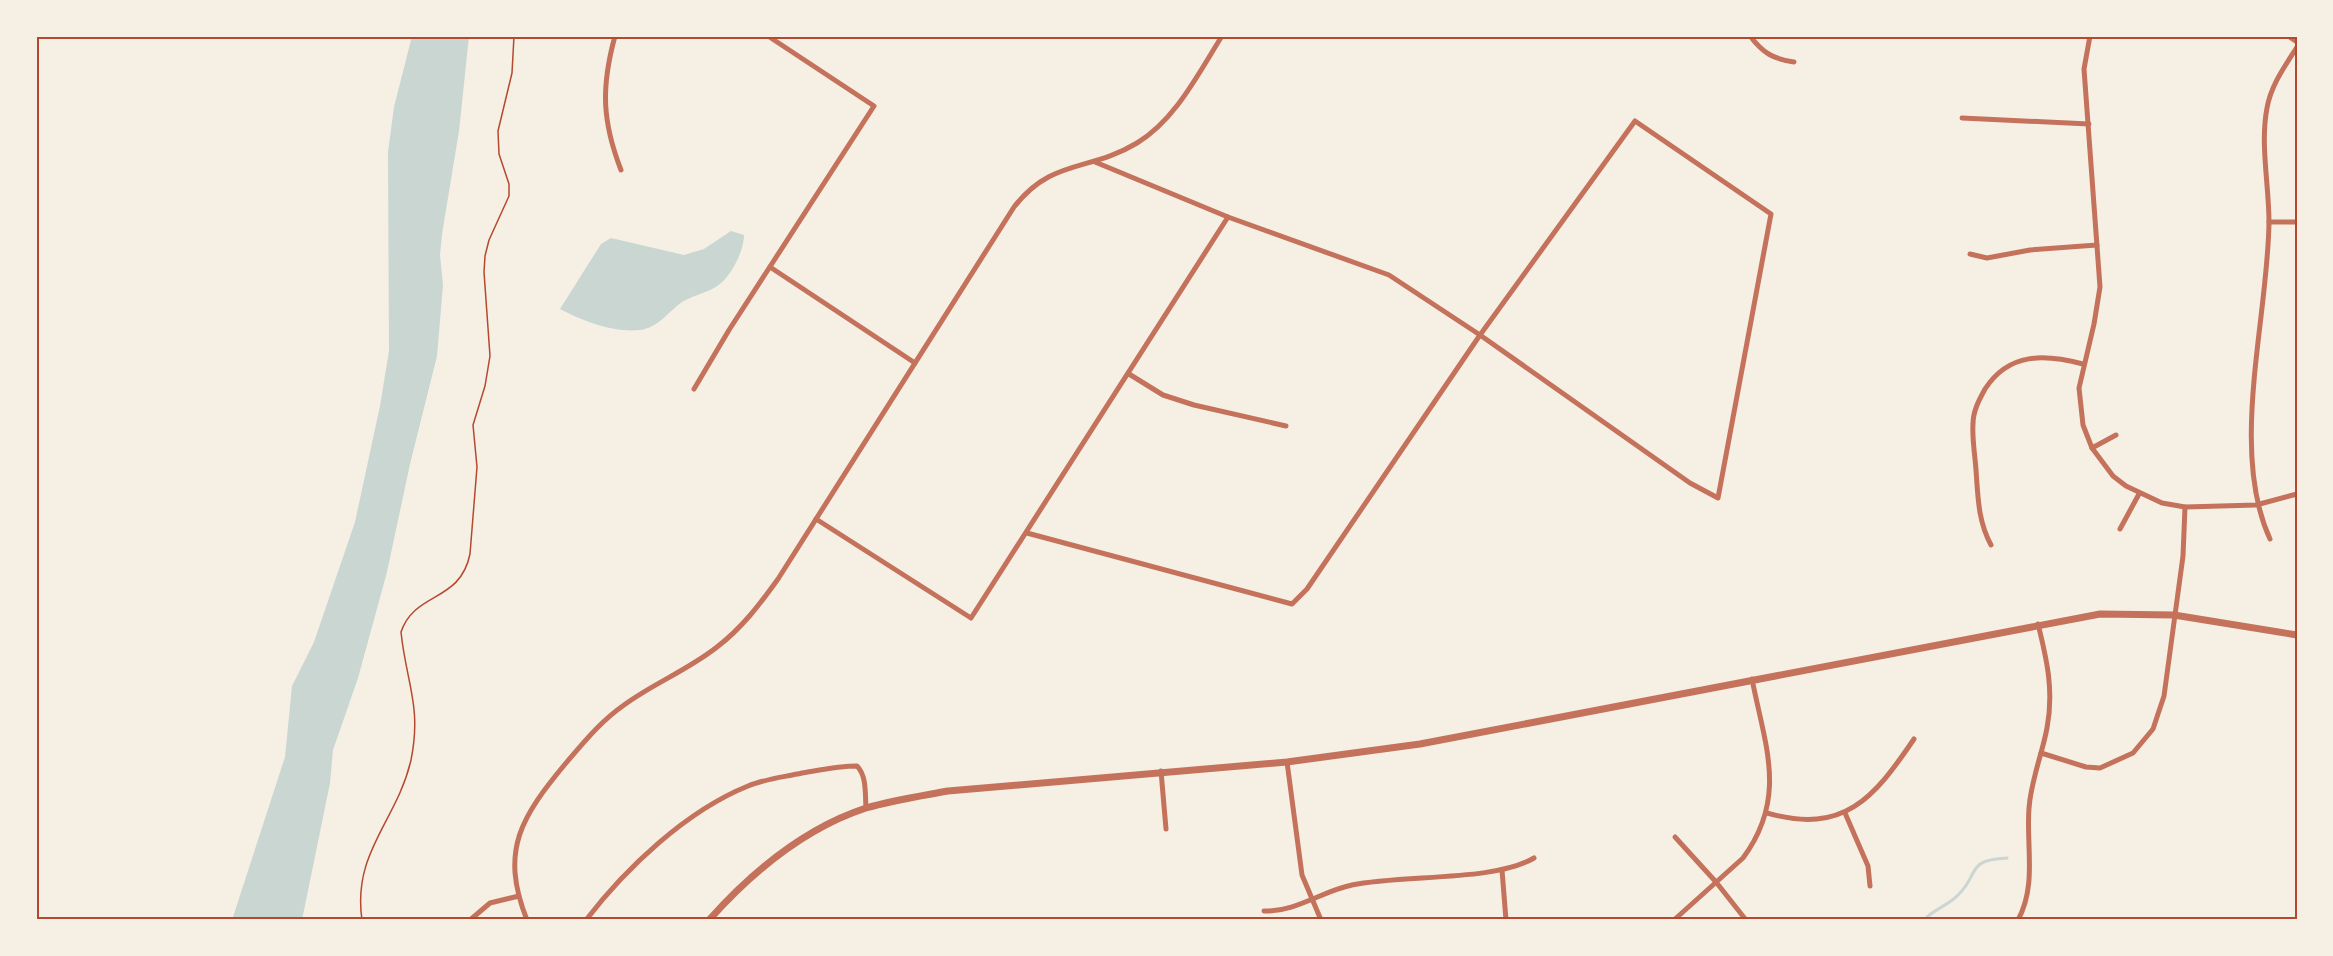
<svg xmlns="http://www.w3.org/2000/svg" width="2333" height="956" font-family="Bitter,serif">
	<style>
		.water { fill: #c9d6d2 }
		.lines { fill: none; stroke-linecap: round; stroke-linejoin: round }
		.stream { stroke: #c9d6d2; stroke-width: 3 }
		.path { stroke: #b5482f; stroke-width: 1.5 }
		.minor { stroke: #c5725c; stroke-width: 5 }
		.tertiary { stroke: #c5725c; stroke-width: 7 }
		.neatline { fill: none; stroke: #b5482f; stroke-width: 2 }
	</style>
	<rect width="100%" height="100%" fill="#f6efe4"/>
	<g class="water">
		<path d="M412 36H469L459 131 442 234 440 255 443 285 437 356 410 464 387 572 358 678 333 750 330 783 302 920H232L285 757 292 686 314 642 355 522 380 406 389 351 388 152 394 107Z"/>
		<path d="M731 231 744 235C744 252 729 282 712 289 702 294 692 296 682 302 669 311 658 328 640 330 614 333 583 321 560 309L601 244 611 238 684 255 704 249Z"/>
	</g>
	<g class="lines">
		<path class="stream" d="M1924 920C1934 909 1949 905 1958 895 1980 874 1965 860 2007 858"/>
		<path class="path" d="M362 920C352 852 397 821 411 760 422 706 406 682 401 632 415 591 460 603 470 554L477 467 473 425 485 386 490 356 484 272 485 256 489 240 509 196V184L499 154 498 131 512 73 514 36"/>
		<g class="minor">
			<path d="M615 36C601 87 602 121 621 170"/>
			<path d="M1750 36C1763 53 1773 59 1794 62"/>
			<path d="M2090 36 2084 69 2100 287 2094 324 2079 388 2083 425 2092 448 2113 476 2126 486 2162 503 2185 507 2256 505 2297 494"/>
			<path d="M2288 36 2297 42"/>
			<path d="M1962 118 2089 124"/>
			<path d="M2269 222H2297"/>
			<path d="M1970 254 1987 258 2030 250 2097 245"/>
			<path d="M770 267 915 363"/>
			<path d="M1129 374 1163 395 1194 405 1286 426"/>
			<path d="M694 389 729 330 874 106 768 36"/>
			<path d="M2092 448 2116 435"/>
			<path d="M816 519 971 618 1228 217"/>
			<path d="M2120 529 2139 494"/>
			<path d="M1027 533 1292 604 1307 589 1480 335 1635 121 1771 214 1718 498 1690 483 1480 335 1389 275 1228 217 1095 162"/>
			<path d="M2270 539C2229 450 2268 319 2269 222 2269 185 2260 144 2267 108 2271 85 2285 66 2297 47"/>
			<path d="M1991 545C1978 521 1978 497 1976 470 1975 455 1972 439 1973 424 1973 411 1979 400 1985 389 2009 352 2045 354 2083 364"/>
			<path d="M2041 753 2086 767 2100 768 2133 753 2153 729 2164 696 2183 556 2185 507"/>
			<path d="M1287 762 1302 875 1321 920"/>
			<path d="M1161 771 1166 829"/>
			<path d="M1767 813C1844 835 1874 798 1914 739"/>
			<path d="M1845 813 1868 866 1870 886"/>
			<path d="M1675 837 1716 882 1746 920"/>
			<path d="M1502 870 1506 920"/>
			<path d="M1264 911C1296 912 1322 891 1352 885 1403 874 1494 882 1534 858"/>
			<path d="M470 920 490 903 519 896"/>
			<path d="M527 920C499 850 522 816 566 763 584 742 601 721 624 705 654 683 688 670 717 647 742 628 760 604 778 579L1014 207C1052 158 1089 172 1137 143 1176 119 1198 74 1222 36"/>
			<path d="M586 920C626 868 686 811 748 786 765 779 784 777 802 773 820 770 838 766 857 766 867 776 865 795 866 808"/>
			<path d="M1674 920 1743 858C1788 797 1765 746 1752 679"/>
			<path d="M2018 920C2037 885 2026 846 2029 808 2031 780 2042 755 2047 728 2054 691 2047 660 2038 624"/>
		</g>
		<path class="tertiary" d="M709 920C751 873 805 828 866 808 893 800 921 796 948 791L1287 762 1420 744 2100 614 2174 615 2297 635"/>
	</g>
	<rect width="2333" height="956" fill="none" stroke="#f6efe4" stroke-width="75"/>
	<rect x="38" y="38" width="2258" height="880" class="neatline"/>
</svg>
